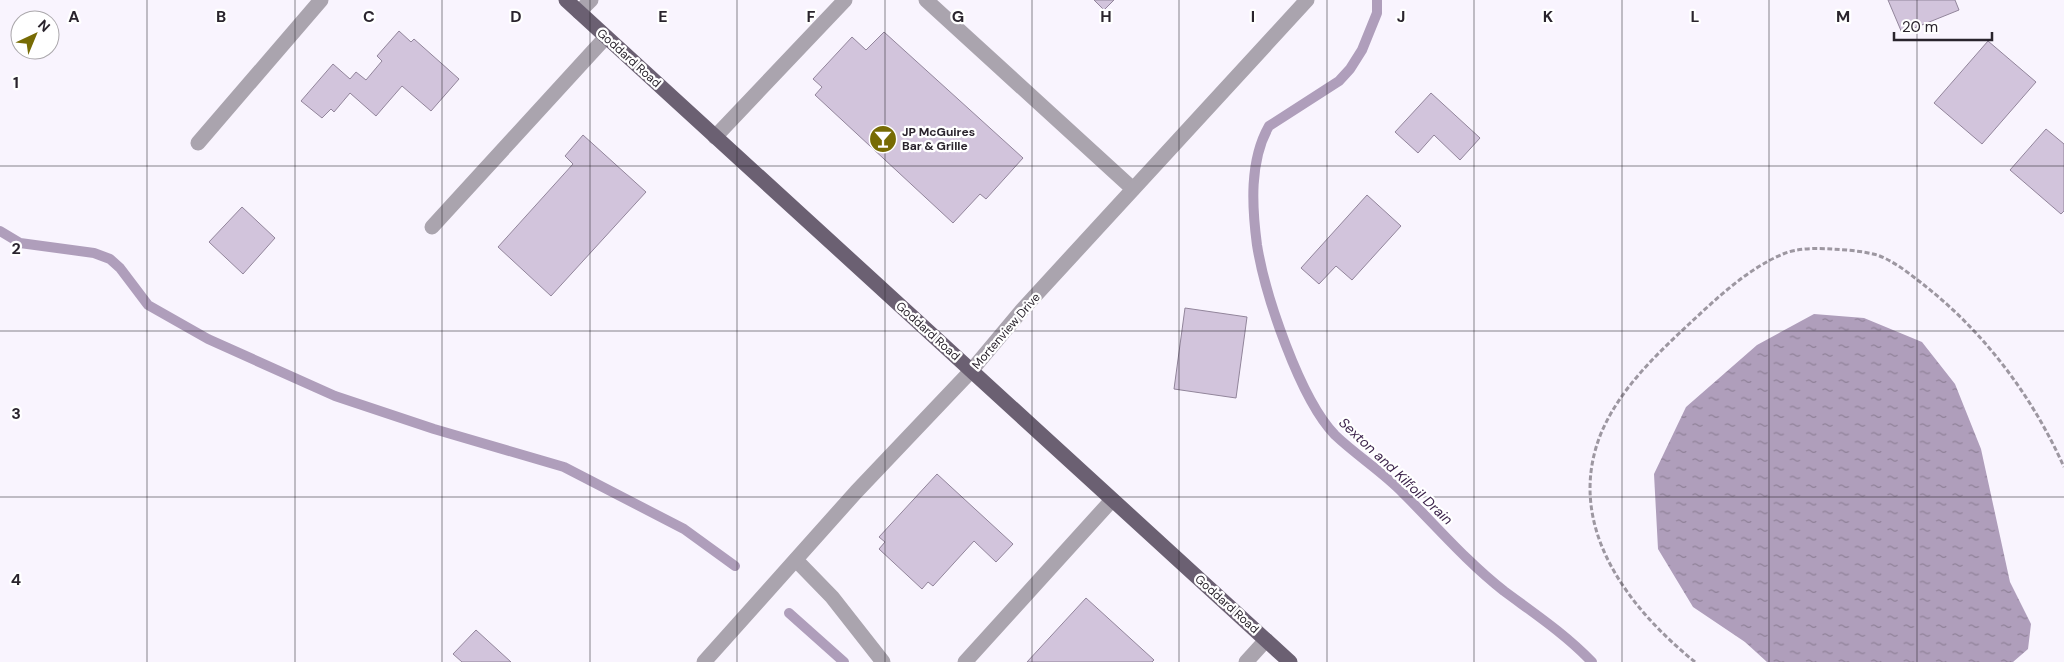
<svg xmlns="http://www.w3.org/2000/svg" width="2064" height="662" font-family="'DM Sans',sans-serif">
	<style>
		.water { fill: url(#water-ripples) }
		.lines { fill: none; stroke-linecap: round; stroke-linejoin: round }
		.stream { stroke: #af9ebb; stroke-width: 10 }
		.building { fill: #d2c4dc; stroke: #92859b }
		.path { stroke: #9d97a1; stroke-width: 3; stroke-dasharray: 5 2.5; stroke-linecap: butt }
		.minor { stroke: #aaa4ae; stroke-width: 15 }
		.major { stroke: #6b6072; stroke-width: 15 }
		.grid { fill: none; stroke: #2a242d; stroke-width: 1; stroke-opacity: 0.55 }
		.labels { text-anchor: middle; stroke-width: 4.5; stroke-linejoin: round; paint-order: stroke }
		.street-label { font-size: 12px; fill: #2a242d; stroke: #fff }
		.poi-label { font-size: 12px; font-weight: bold; fill: #2a242d; stroke: #fff; text-anchor: start }
		.water-label { font-size: 14px; font-style: italic; fill: #3c234b; stroke: #fff }
		.grid-label { font-size: 16px; text-anchor: middle; font-weight: bold; fill: #2a242d; stroke: #fff; stroke-width: 4.5; stroke-linejoin: round; paint-order: stroke }
	</style>
	<defs>
		<pattern id="water-ripples" width="26" height="14" patternUnits="userSpaceOnUse" patternTransform="scale(1.25)"><rect width="26" height="14" fill="#af9ebb"/><path d="M2 4q2-2 4 0t4 0M15 11q2-2 4 0t4 0" fill="none" stroke="#8f8198"/></pattern>
	</defs>
	<rect width="100%" height="100%" fill="#f9f4fe"/>
	<path class="water" d="M1814 314 1864 318 1922 342 1955 384 1981 449 2010 582 2031 624 2028 649 2013 662H1767L1745 642 1693 607 1658 549 1654 474 1686 407 1757 345Z"/>
	<g class="lines">
		<g class="stream">
			<path d="M1377 0V13L1362 50 1350 69 1339 81 1269 126C1249 161 1252 207 1257 245 1265 295 1300 399 1335 435 1357 456 1383 472 1404 494 1437 527 1467 562 1504 591 1535 614 1565 634 1592 662"/>
			<path d="M0 231 20 243 94 253 110 259 120 268 148 305 208 339 335 396 434 429 564 467 684 529 735 566"/>
			<path d="M789 613 844 662"/>
		</g>
	</g>
	<g class="building">
		<path d="M1094 0H1114L1104 10Z"/>
		<path d="M1888 0H1955L1959 10 1902 33Z"/>
		<path d="M399 31 411 42 414 39 459 79 431 111 402 86 376 116 350 93 334 112 331 109 322 118 301 101 333 64 350 79 356 72 366 80 382 61 377 56Z"/>
		<path d="M884 32 1023 158 986 199 980 194 953 223 815 95 822 87 813 79 852 37 866 50Z"/>
		<path d="M1988 41 2036 82 1982 144 1934 103Z"/>
		<path d="M1431 93 1480 138 1460 160 1434 135 1418 153 1395 132Z"/>
		<path d="M2046 129 2064 144V211L2061 214 2010 170Z"/>
		<path d="M583 135 646 192 551 296 498 247 573 164 565 156Z"/>
		<path d="M1367 195 1401 226 1352 280 1336 266 1319 284 1301 268Z"/>
		<path d="M242 207 275 238 243 274 209 242Z"/>
		<path d="M1185 308 1247 317 1236 398 1174 389Z"/>
		<path d="M937 474 1013 544 996 562 974 541 933 586 928 582 922 589 879 549 885 542 879 537Z"/>
		<path d="M1086 598 1154 660 1152 662H1027Z"/>
		<path d="M476 630 511 662H462L453 654Z"/>
	</g>
	<g class="lines">
		<path class="path" d="M1695 662C1626 606 1563 523 1602 431 1621 388 1655 356 1688 325 1716 299 1747 269 1783 254 1797 248 1817 248 1832 249 1847 250 1863 251 1877 255 1894 261 1910 274 1924 285 1985 333 2032 396 2064 467"/>
		<g class="minor">
			<path d="M926 0 1133 189"/>
			<path d="M579 12 591 0"/>
			<path d="M715 137 845 0"/>
			<path d="M198 143 321 0"/>
			<path d="M432 227 606 37"/>
			<path d="M796 560 832 597 883 662"/>
			<path d="M704 662 856 492 971 371 1022 310 1307 0"/>
			<path d="M965 662 1112 500"/>
			<path d="M1246 662 1266 640"/>
		</g>
		<path class="major" d="M566 0 1290 662"/>
	</g>
	<path class="grid" d="M147 0V662M295 0V662M442 0V662M590 0V662M737 0V662M885 0V662M1032 0V662M1179 0V662M1327 0V662M1474 0V662M1622 0V662M1769 0V662M1917 0V662M0 166H2064M0 331H2064M0 497H2064"/>
	<defs>
		<g id="bar-disc" transform="scale(1.4375)"><circle r="9.5" fill="#776b04" stroke="#fff"/><path d="M-6-5H6L.8 .8V4.5H3.5V6h-7V4.5H-.8V.8Z" fill="#fff"/></g>
	</defs>
	<g fill-rule="evenodd">
		<use href="#bar-disc" x="883" y="139"/>
	</g>
	<g class="labels">
		<g class="street-label">
			<text transform="translate(629 58) rotate(42)" y="4">Goddard Road</text>
			<text transform="translate(928 331) rotate(42)" y="4">Goddard Road</text>
			<text transform="translate(1006 331) rotate(-49)" y="4">Mortenview Drive</text>
			<text transform="translate(1227 604) rotate(42)" y="4">Goddard Road</text>
		</g>
		<g class="poi-label">
			<text x="902" y="136">JP McGuires<tspan x="902" dy="14">Bar &amp; Grille</tspan></text>
		</g>
		<g class="water-label">
			<text transform="translate(1396 471) rotate(43)" y="5">Sexton and Kilfoil Drain</text>
		</g>
	</g>
	<g class="grid-label">
		<text x="74" y="22">A</text>
		<text x="221" y="22">B</text>
		<text x="369" y="22">C</text>
		<text x="516" y="22">D</text>
		<text x="663" y="22">E</text>
		<text x="811" y="22">F</text>
		<text x="958" y="22">G</text>
		<text x="1106" y="22">H</text>
		<text x="1253" y="22">I</text>
		<text x="1401" y="22">J</text>
		<text x="1548" y="22">K</text>
		<text x="1695" y="22">L</text>
		<text x="1843" y="22">M</text>
		<text x="16" y="88">1</text>
		<text x="16" y="254">2</text>
		<text x="16" y="419">3</text>
		<text x="16" y="585">4</text>
	</g>
	<g transform="translate(35 35) rotate(44)"><circle r="24" fill="#ffffff" stroke="#aaa7ab"/>
	<path d="M0-4L9 19L0 12L-9 19Z" fill="#776b04"/>
	<text y="-8" font-size="14" font-weight="bold" text-anchor="middle" fill="#2a242d">N</text>
	</g>
	<path d="M1894 32v8h98v-8" fill="none" stroke="#2a242d" stroke-width="2.5"/>
	<text x="1902" y="32" font-size="15" fill="#2a242d" stroke="#ffffff" stroke-width="4" paint-order="stroke">20 m</text>
</svg>
